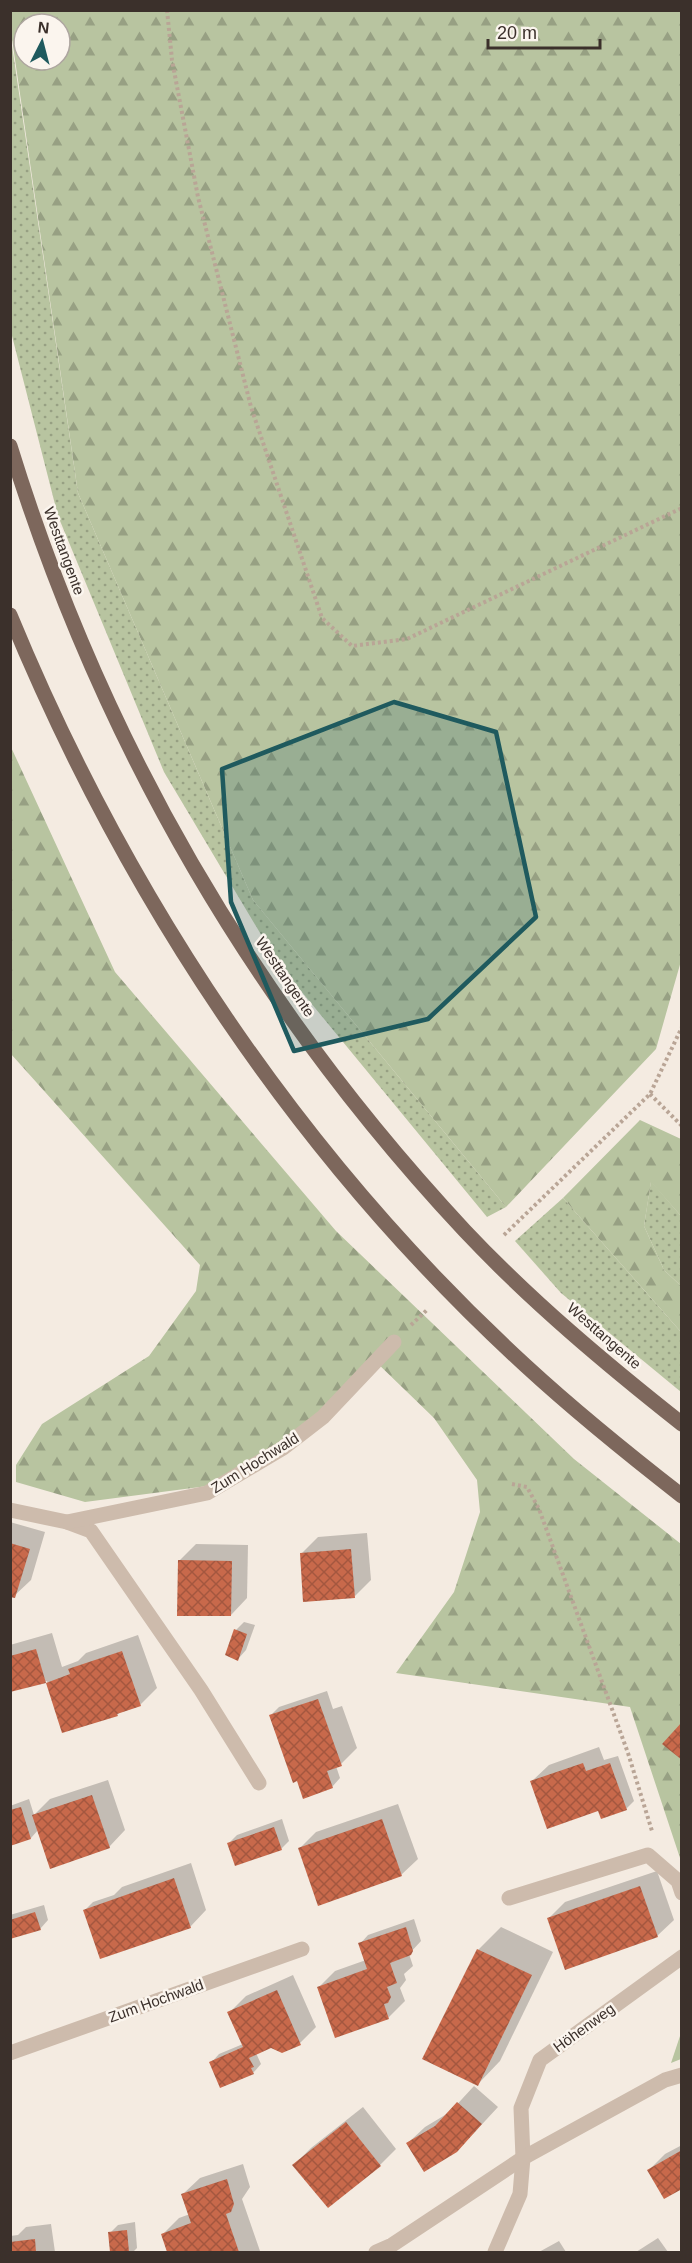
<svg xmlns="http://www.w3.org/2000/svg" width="692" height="2263" font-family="Arial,sans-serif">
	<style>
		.grass { fill: url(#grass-dots) }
		.forest { fill: url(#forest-firs); fill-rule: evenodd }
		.shadow { fill: #0003 }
		.building { fill: url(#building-cross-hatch) }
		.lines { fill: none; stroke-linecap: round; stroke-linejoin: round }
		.path { stroke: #b9a596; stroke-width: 4; stroke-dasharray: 3 3; stroke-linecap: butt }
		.service { stroke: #cdbbac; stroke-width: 15 }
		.minor { stroke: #cdbbac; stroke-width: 15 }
		.primary { stroke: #7d675c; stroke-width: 15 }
		.marked { fill: #1f5a5e; fill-opacity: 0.2; stroke: #1f5a5e; stroke-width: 4.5; stroke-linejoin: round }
		.labels { text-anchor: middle; stroke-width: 5; stroke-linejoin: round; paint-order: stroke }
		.street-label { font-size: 15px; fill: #3b302b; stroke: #fbf5ee }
	</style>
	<defs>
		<pattern id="grass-dots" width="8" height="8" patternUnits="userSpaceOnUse" patternTransform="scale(1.5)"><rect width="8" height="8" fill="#b8c4a0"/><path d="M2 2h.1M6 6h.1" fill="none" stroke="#97a083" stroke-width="1.8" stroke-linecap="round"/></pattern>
		<pattern id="forest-firs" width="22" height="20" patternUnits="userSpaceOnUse" patternTransform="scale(1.5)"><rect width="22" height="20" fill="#b8c4a0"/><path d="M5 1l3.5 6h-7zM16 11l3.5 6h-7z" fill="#97a083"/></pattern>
		<pattern id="building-cross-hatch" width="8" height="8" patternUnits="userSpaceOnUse" patternTransform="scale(1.5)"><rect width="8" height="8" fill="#c8694b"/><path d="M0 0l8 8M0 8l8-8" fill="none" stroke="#a4573f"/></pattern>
	</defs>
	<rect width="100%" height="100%" fill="#f4ebe1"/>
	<g class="grass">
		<path d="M10 32 78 493 253 900 506 1207 487 1217 278 963 164 772 58 516 11 332Z"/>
		<path d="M651 1181 681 1216V1286L664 1270 644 1226Z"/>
		<path d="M563 1198 681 1332V1392L561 1293 515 1241Z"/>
	</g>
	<g class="forest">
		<path d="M10 11H681V961L656 1049 506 1207 253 900 78 493 11 32ZM24 24H60V60H24Z"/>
		<path d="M10 745 115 972 336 1231 574 1459 681 1544V1861L630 1707 396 1673 454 1592 480 1512 477 1480 434 1418 373 1359 309 1422 223 1484 85 1502 16 1482V1465L42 1424 149 1356 196 1291 200 1265 11 1054Z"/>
		<path d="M640 1120 681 1139V1216L651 1182 644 1226 664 1270 681 1286V1332L563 1198Z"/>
		<path d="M681 2033V2059L671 2063Z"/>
	</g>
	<g class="shadow">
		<path d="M10 1522 45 1532 31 1580 14 1596 10 1595Z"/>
		<path d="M367 1533 371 1580 355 1596 301 1554 318 1537Z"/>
		<path d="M196 1544 248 1545 247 1598 231 1615 179 1561Z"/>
		<path d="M244 1622 255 1625 246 1650 238 1659 236 1630Z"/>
		<path d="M52 1633 62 1667 78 1661 86 1653 138 1635 157 1688 140 1705 120 1712 117 1715 63 1731 47 1681 10 1691V1645Z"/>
		<path d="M327 1691 333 1709 342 1706 357 1748 341 1764 336 1766 340 1778 332 1787 271 1715 279 1707Z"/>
		<path d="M599 1747 604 1760 618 1756 634 1801 626 1809H599L532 1781 549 1765Z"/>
		<path d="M108 1780 125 1830 109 1847 38 1830 31 1838 10 1844V1806L29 1799 34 1815 50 1799Z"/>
		<path d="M398 1804 418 1859 401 1875 299 1849 316 1832Z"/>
		<path d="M282 1819 289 1841 281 1849 229 1843 237 1835Z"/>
		<path d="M191 1863 206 1910 190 1927 85 1910 93 1902 114 1895 122 1887Z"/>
		<path d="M657 1871 674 1920 657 1936 548 1919 565 1902Z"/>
		<path d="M44 1905 48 1920 40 1929 10 1938V1915Z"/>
		<path d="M414 1919 421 1941 409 1954 413 1966 404 1974 406 1980 400 1988 405 2001 388 2018 319 1987 335 1971 366 1960 360 1944 368 1935Z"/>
		<path d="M501 1927 553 1952 500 2061 478 2084V1950Z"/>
		<path d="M293 1975 316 2027 300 2043 271 2047 256 2053 261 2064 253 2073 211 2063 219 2054 243 2044 229 2013 246 1996Z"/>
		<path d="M474 2086 498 2107 473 2134 408 2143 425 2127 450 2112Z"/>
		<path d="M363 2107 396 2149 380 2165H294L311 2148Z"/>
		<path d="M682 2145V2187L649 2170 665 2154Z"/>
		<path d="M243 2164 250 2187 242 2199 260 2251 162 2252 168 2251 163 2234 179 2218 190 2214 183 2194 200 2178Z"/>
		<path d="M135 2222 137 2248 133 2252H112L110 2233 118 2225Z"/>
		<path d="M51 2224 55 2252H10V2236L18 2235 26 2227Z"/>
		<path d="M658 2238 668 2252H636Z"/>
		<path d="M559 2241 566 2252H539Z"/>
	</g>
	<g class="building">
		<path d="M10 1543 30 1549 15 1598 10 1597Z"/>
		<path d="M351 1549 355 1598 303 1602 300 1553Z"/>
		<path d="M178 1560 232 1561 231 1616H177Z"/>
		<path d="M234 1629 247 1634 238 1661 225 1655Z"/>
		<path d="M36 1649 46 1683 10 1692V1656Z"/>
		<path d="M122 1651 141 1706 117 1714 118 1716 62 1733 46 1683 70 1674 68 1669Z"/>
		<path d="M318 1699 342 1766 327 1771 333 1788 303 1799 297 1781 293 1783 269 1715Z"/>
		<path d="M682 1722V1760L662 1744Z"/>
		<path d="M583 1763 586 1771 610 1763 627 1810 601 1819 598 1811 547 1829 530 1781Z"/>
		<path d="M92 1795 110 1848 50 1869 32 1815Z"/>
		<path d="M21 1807 31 1839 10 1846V1810Z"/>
		<path d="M382 1819 402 1876 318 1906 298 1848Z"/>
		<path d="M274 1827 282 1850 235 1866 227 1843Z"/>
		<path d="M174 1878 191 1928 100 1959 83 1910Z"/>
		<path d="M640 1886 658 1937 565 1970 547 1918Z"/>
		<path d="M35 1912 41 1930 10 1939V1920Z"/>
		<path d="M406 1927 413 1951 411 1955 390 1963 397 1983 387 1987 391 1997 388 2003 384 2004 389 2019 335 2038 317 1987 367 1969 358 1943Z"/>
		<path d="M477 1949 532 1975 478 2086 422 2059Z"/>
		<path d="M277 1990 301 2045 282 2053 271 2048 249 2058 254 2067 251 2068 254 2074 220 2088 209 2062 243 2047 227 2012Z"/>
		<path d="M457 2102 482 2124 457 2152 424 2172 406 2143 435 2126Z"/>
		<path d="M346 2122 381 2166 328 2208 292 2165Z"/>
		<path d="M682 2150V2189L664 2199 647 2170Z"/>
		<path d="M227 2179 234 2204 231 2212 226 2214 239 2252H167L161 2234 191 2223 181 2194Z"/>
		<path d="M127 2230 129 2252H110L108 2232Z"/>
		<path d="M35 2239 36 2252H10V2242Z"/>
	</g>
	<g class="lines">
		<g class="path">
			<path d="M167 10 172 60 198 197 251 407 322 618 352 646 407 639 682 508"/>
			<path d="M650 1094 682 1126"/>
			<path d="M504 1235 650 1094 682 1027"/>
			<path d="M411 1325 428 1309"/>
			<path d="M512 1484 527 1487 539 1509 628 1753 652 1831"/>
		</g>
		<g class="service">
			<path d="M67 1522 91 1531 201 1690 259 1783"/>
			<path d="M495 2252 520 2194 523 2158"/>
		</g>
		<g class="minor">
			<path d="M10 1510 67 1522 207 1493 283 1448 323 1417 394 1342"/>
			<path d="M509 1898 648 1855 678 1881 682 1893"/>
			<path d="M10 2053 302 1949"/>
			<path d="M523 2158 521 2108 540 2060 682 1957"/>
			<path d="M376 2252 392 2245 523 2158 665 2080 682 2075"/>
		</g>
		<g class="primary">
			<path d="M10 446C101 741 254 1005 465 1231 531 1301 606 1364 682 1424"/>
			<path d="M10 615C127 899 299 1158 526 1366 576 1412 628 1454 682 1496"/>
		</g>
	</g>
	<path class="marked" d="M394 702 496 732 536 917 428 1019 294 1051 231 902 222 769Z"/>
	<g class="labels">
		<g class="street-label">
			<text transform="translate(64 551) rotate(70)" y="5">Westtangente</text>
			<text transform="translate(285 977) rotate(56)" y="5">Westtangente</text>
			<text transform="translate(604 1336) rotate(41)" y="5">Westtangente</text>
			<text transform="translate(255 1463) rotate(-32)" y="5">Zum Hochwald</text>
			<text transform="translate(156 2001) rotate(-20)" y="5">Zum Hochwald</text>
			<text transform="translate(584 2028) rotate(-36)" y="5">Höhenweg</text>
		</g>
	</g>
	<rect width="692" height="2263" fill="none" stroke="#3b302b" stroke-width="24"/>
	<g transform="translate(42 42) rotate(6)"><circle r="28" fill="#fbf5ee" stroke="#aea6a0" stroke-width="1.5"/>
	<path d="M0-4.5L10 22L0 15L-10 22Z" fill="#1f5a5e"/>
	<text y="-9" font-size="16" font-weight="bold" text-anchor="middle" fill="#3b302b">N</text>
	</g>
	<path d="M488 39v9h112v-9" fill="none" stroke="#3b302b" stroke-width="3"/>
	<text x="497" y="39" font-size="18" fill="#3b302b" stroke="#fbf5ee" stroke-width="4.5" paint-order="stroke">20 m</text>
</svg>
